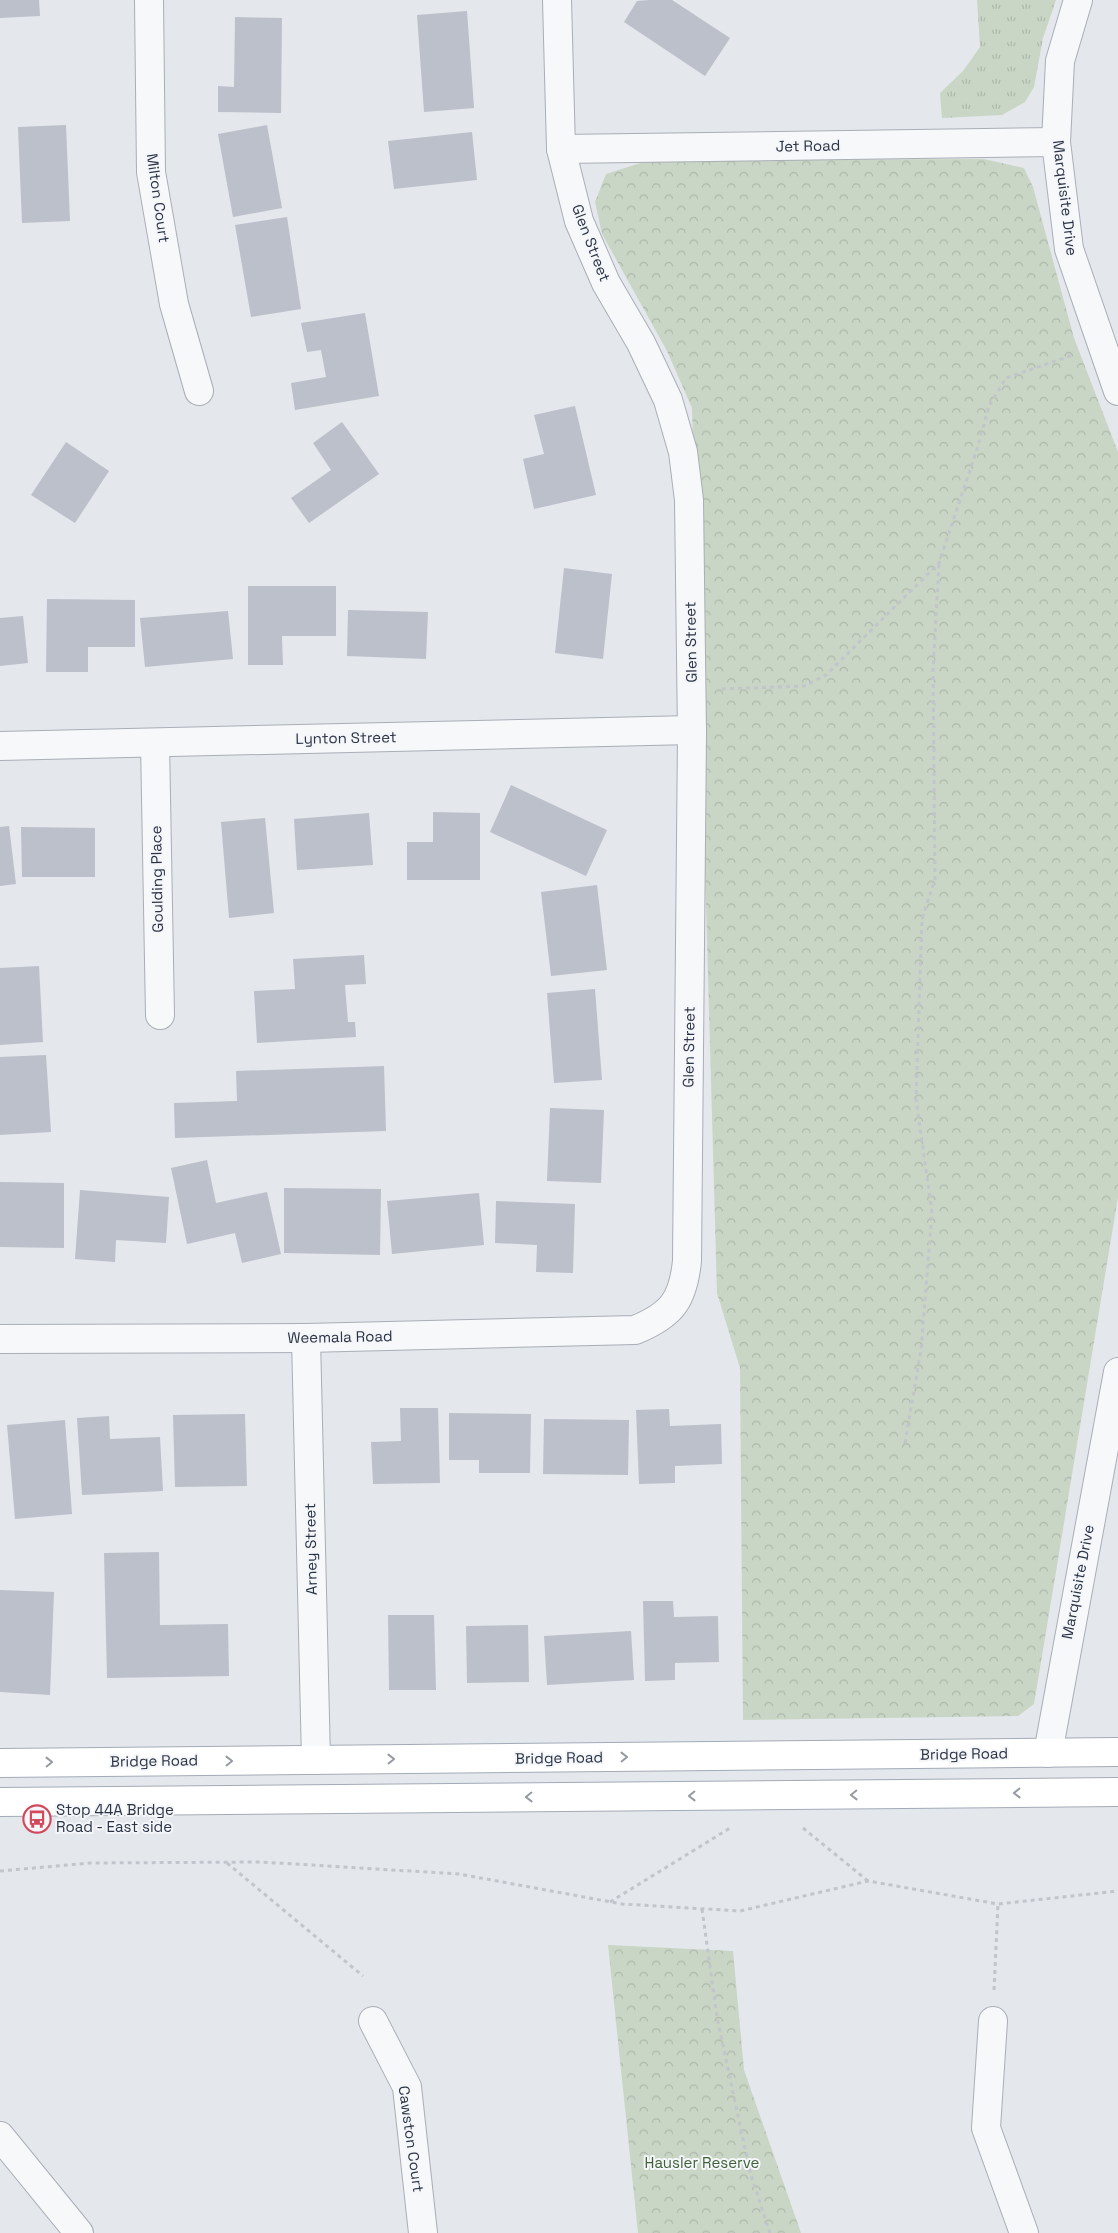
<svg xmlns="http://www.w3.org/2000/svg" width="1118" height="2233" font-family="'Space Grotesk',sans-serif">
	<style>
		.grass { fill: url(#grass-tufts) }
		.park { fill: url(#park-crowns) }
		.building { fill: #bbc0ca }
		.lines { fill: none; stroke-linecap: round; stroke-linejoin: round }
		.minor-casing { stroke: #a9aeb7; stroke-width: 30 }
		.major-casing { stroke: #a3abb8; stroke-width: 30 }
		.path { stroke: #c2c5cb; stroke-width: 3; stroke-dasharray: 4 4; stroke-linecap: butt }
		.minor { stroke: #f7f8fa; stroke-width: 28 }
		.major { stroke: #fff; stroke-width: 28 }
		.oneway { stroke: #959aa2 }
		.labels { text-anchor: middle; stroke-width: 4; stroke-linejoin: round; paint-order: stroke }
		.street-label { font-size: 15px; fill: #2b3445; stroke: #f4f6f9 }
		.poi-label { font-size: 15px; fill: #2b3445; stroke: #f4f6f9; text-anchor: start }
		.park-label { font-size: 15px; fill: #3f6138; stroke: #f4f6f9 }
	</style>
	<defs>
		<pattern id="grass-tufts" width="24" height="20" patternUnits="userSpaceOnUse" patternTransform="scale(1.25)"><rect width="24" height="20" fill="#c9d6c5"/><path d="M3 7l-1-3M5 7V3M7 7l1-3M15 17l-1-3M17 17v-4M19 17l1-3" fill="none" stroke="#adb8ab"/></pattern>
		<pattern id="park-crowns" width="20" height="18" patternUnits="userSpaceOnUse" patternTransform="scale(1.25)"><rect width="20" height="18" fill="#c9d6c5"/><path d="M2 6a3 3 0 1 1 6 0M12 15a3 3 0 1 1 6 0" fill="none" stroke="#adb8ab"/></pattern>
	</defs>
	<rect width="100%" height="100%" fill="#e4e7ec"/>
	<path class="grass" d="M977 0H1056L1043 38 1034 87 1025 102 1002 115 942 118 940 93 963 71 980 47Z"/>
	<g class="park">
		<path d="M984 159 1024 168 1033 187 1074 338 1118 452V1197L1034 1704 1018 1716 743 1720 740 1368 717 1293 692 408 667 351 602 234 595 202 606 174 650 160Z"/>
		<path d="M608 1945 733 1951 744 2070 801 2233H638Z"/>
	</g>
	<g class="building">
		<path d="M0 0H39L40 16 0 18Z"/>
		<path d="M649 0H672L730 38 705 76 624 22 637 1Z"/>
		<path d="M467 11 474 108 424 112 417 15Z"/>
		<path d="M235 17 282 18 281 113 218 112V86L234 87Z"/>
		<path d="M66 125 70 221 22 223 18 127Z"/>
		<path d="M267 125 282 208 233 217 218 134Z"/>
		<path d="M472 132 477 180 394 189 388 141Z"/>
		<path d="M287 217 301 309 251 317 235 225Z"/>
		<path d="M365 313 379 396 295 410 291 383 326 377 321 350 307 352 301 323Z"/>
		<path d="M575 406 596 495 534 509 523 459 544 454 534 415Z"/>
		<path d="M342 422 379 474 309 523 291 498 331 470 313 443Z"/>
		<path d="M66 442 109 471 75 523 31 495Z"/>
		<path d="M564 568 612 574 603 659 555 653Z"/>
		<path d="M248 586H336V636H282L283 665H248Z"/>
		<path d="M47 599 135 600V647H88V672H46Z"/>
		<path d="M348 610 428 612 426 659 347 656Z"/>
		<path d="M228 611 233 659 145 667 140 618Z"/>
		<path d="M23 616 28 663 0 666V618Z"/>
		<path d="M511 785 607 830 586 876 490 832Z"/>
		<path d="M433 812 480 813V880H407V842H433Z"/>
		<path d="M369 813 373 865 297 870 294 819Z"/>
		<path d="M265 818 274 913 229 918 221 822Z"/>
		<path d="M9 826 16 884 0 886V827Z"/>
		<path d="M21 827 95 828V877H22Z"/>
		<path d="M597 885 607 970 551 976 541 892Z"/>
		<path d="M364 955 366 984 345 985 348 1022H355L356 1037 257 1043 254 991 295 989 293 959Z"/>
		<path d="M39 966 43 1042 0 1045V968Z"/>
		<path d="M595 989 602 1080 554 1083 547 993Z"/>
		<path d="M46 1055 51 1132 0 1135V1057Z"/>
		<path d="M384 1066 386 1131 175 1138 174 1103 237 1101 236 1071Z"/>
		<path d="M550 1108 604 1110 601 1183 547 1181Z"/>
		<path d="M207 1160 216 1203 267 1192 281 1254 242 1263 235 1233 187 1244 171 1168Z"/>
		<path d="M0 1182 64 1183V1248L0 1247Z"/>
		<path d="M284 1188 381 1189 380 1255 284 1253Z"/>
		<path d="M80 1190 169 1197 166 1243 116 1240 115 1262 75 1259Z"/>
		<path d="M479 1193 484 1245 392 1254 387 1201Z"/>
		<path d="M496 1201 575 1204 573 1273 536 1272 537 1245 495 1243Z"/>
		<path d="M400 1408H438L440 1483 373 1484 371 1442 401 1441Z"/>
		<path d="M669 1409 670 1426 721 1424 722 1464 675 1466V1483L639 1484 636 1410Z"/>
		<path d="M449 1413 531 1414 530 1473H479V1460H449Z"/>
		<path d="M245 1414 247 1486 175 1487 173 1415Z"/>
		<path d="M109 1416 110 1439 160 1437 163 1491 82 1495 77 1418Z"/>
		<path d="M544 1419 629 1420 628 1475 543 1474Z"/>
		<path d="M65 1420 72 1514 15 1519 7 1425Z"/>
		<path d="M159 1552 160 1625 228 1624 229 1676 107 1678 104 1553Z"/>
		<path d="M0 1590 54 1592 50 1695 0 1692Z"/>
		<path d="M643 1601H673L674 1617 718 1616 719 1662 675 1663V1680L645 1681Z"/>
		<path d="M388 1615H434L436 1690H389Z"/>
		<path d="M528 1625 529 1682 467 1683 466 1626Z"/>
		<path d="M631 1631 634 1680 547 1685 544 1636Z"/>
	</g>
	<g class="lines">
		<g class="minor-casing">
			<g id="minor">
				<path d="M149 0 151 172 174 304 199 391"/>
				<path d="M1078 0 1060 61 1056 142 1069 249 1118 391"/>
				<path d="M561 149 1056 142"/>
				<path d="M155 743 160 1015"/>
				<path d="M0 746 692 730"/>
				<path d="M306 1338 316 1760"/>
				<path d="M0 1339 306 1338 635 1330C672 1315 683 1300 687 1261L692 734 689 500 683 452 668 400 641 343 606 283 579 221 561 149 557 0"/>
				<path d="M1048 1753 1118 1372"/>
				<path d="M373 2021 407 2087 423 2233"/>
				<path d="M993 2021 986 2128 1024 2233"/>
				<path d="M0 2136 79 2233"/>
			</g>
		</g>
		<g class="major-casing">
			<g id="major">
				<path d="M0 1763 1118 1752"/>
				<path d="M0 1802 1118 1792"/>
			</g>
		</g>
		<g class="path">
			<path d="M722 689 804 686 826 675 939 563 977 449 989 406 1006 378 1073 355"/>
			<path d="M905 1443 921 1350 932 1212 916 1099 922 919 935 879 933 671 939 563"/>
			<path d="M803 1828 868 1881"/>
			<path d="M227 1863 363 1976"/>
			<path d="M0 1871 90 1863 261 1862 459 1874 622 1904 740 1911 868 1881 998 1904 1118 1891"/>
			<path d="M610 1902 730 1828"/>
			<path d="M702 1909 717 2017 750 2172 770 2233"/>
			<path d="M994 1990 998 1904"/>
		</g>
		<use href="#minor" class="minor"/>
		<use href="#major" class="major"/>
	</g>
	<defs><path id="oneway-chevron" d="M-2-3.5L2.5 0L-2 3.5" fill="none" stroke-width="1.6" stroke-linecap="round" stroke-linejoin="round" transform="scale(1.25)"/></defs>
	<g class="oneway">
		<use href="#oneway-chevron" transform="translate(624 1757) rotate(-1)"/>
		<use href="#oneway-chevron" transform="translate(391 1759) rotate(-1)"/>
		<use href="#oneway-chevron" transform="translate(229 1761) rotate(-1)"/>
		<use href="#oneway-chevron" transform="translate(49 1762) rotate(-1)"/>
		<use href="#oneway-chevron" transform="translate(1017 1793) rotate(179)"/>
		<use href="#oneway-chevron" transform="translate(854 1795) rotate(179)"/>
		<use href="#oneway-chevron" transform="translate(692 1796) rotate(179)"/>
		<use href="#oneway-chevron" transform="translate(529 1797) rotate(179)"/>
	</g>
	<defs>
		<g id="bus-ring" transform="scale(1.4375)"><circle r="9.5" fill="#f4f6f9" stroke="#d1495b" stroke-width="1.5"/><path d="M-5-6H5V4H4V6H2V4H-2V6H-4V4H-5ZM-3.5-4V0h7V-4ZM-3.5 1.2v1.5H-2V1.2ZM2 1.2v1.5H3.5V1.2Z" fill="#d1495b"/></g>
	</defs>
	<g fill-rule="evenodd">
		<use href="#bus-ring" x="37" y="1819"/>
	</g>
	<g class="labels">
		<g class="street-label">
			<text transform="translate(808 146) rotate(-1)" y="5">Jet Road</text>
			<text transform="translate(158 198) rotate(82)" y="5">Milton Court</text>
			<text transform="translate(1065 198) rotate(83)" y="5">Marquisite Drive</text>
			<text transform="translate(591 243) rotate(69)" y="5">Glen Street</text>
			<text transform="translate(691 642) rotate(-91)" y="5">Glen Street</text>
			<text transform="translate(346 738) rotate(-1)" y="5">Lynton Street</text>
			<text transform="translate(157 879) rotate(-91)" y="5">Goulding Place</text>
			<text transform="translate(689 1047) rotate(-89)" y="5">Glen Street</text>
			<text transform="translate(340 1337) rotate(-1)" y="5">Weemala Road</text>
			<text transform="translate(311 1549) rotate(-91)" y="5">Arney Street</text>
			<text transform="translate(1078 1582) rotate(-79)" y="5">Marquisite Drive</text>
			<text transform="translate(964 1754) rotate(-1)" y="5">Bridge Road</text>
			<text transform="translate(559 1758) rotate(-1)" y="5">Bridge Road</text>
			<text transform="translate(154 1761) rotate(-1)" y="5">Bridge Road</text>
			<text transform="translate(411 2139) rotate(82)" y="5">Cawston Court</text>
		</g>
		<g class="poi-label">
			<text x="56" y="1815">Stop 44A Bridge<tspan x="56" dy="17">Road - East side</tspan></text>
		</g>
		<g class="park-label">
			<text x="702" y="2168">Hausler Reserve</text>
		</g>
	</g>
</svg>
